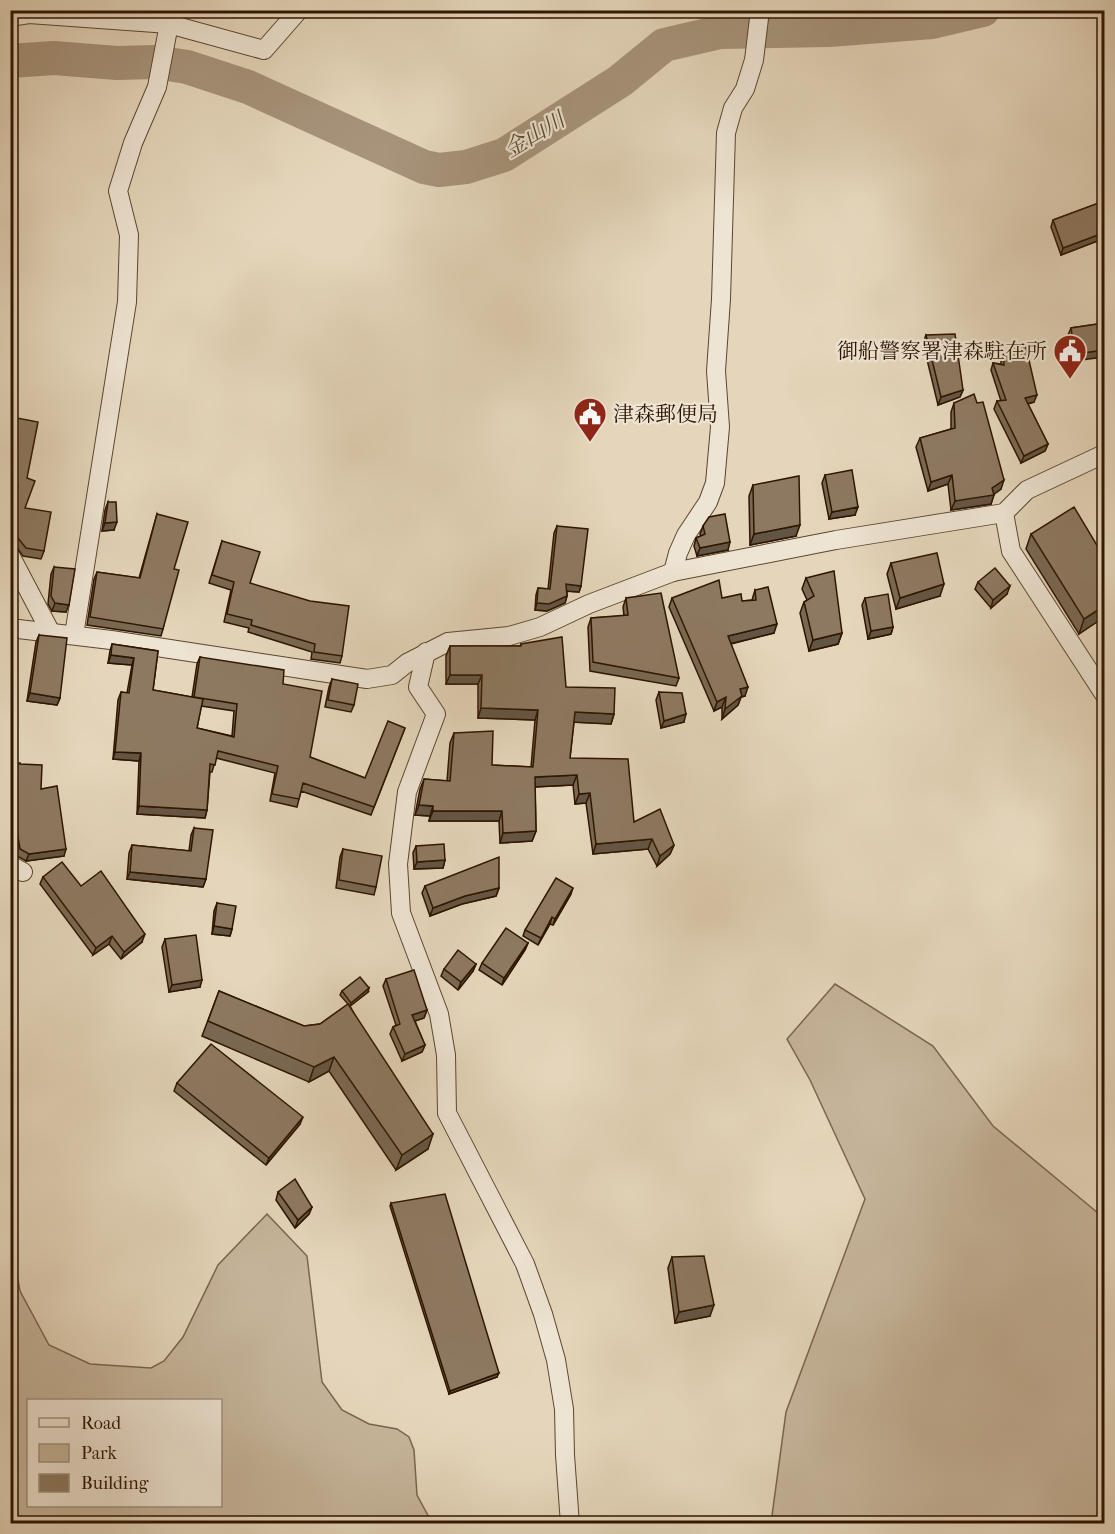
<svg xmlns="http://www.w3.org/2000/svg" width="1115" height="1534" font-family="'IM FELL French Canon','Noto Serif JP',serif">
	<style>
		.green { fill: #c6b59b; stroke: #7a654e; stroke-width: 1.5; fill-rule: evenodd }
		.lines { fill: none; stroke-linecap: round; stroke-linejoin: round }
		.river { stroke: #a7947b; stroke-width: 34 }
		.minor-casing { stroke: #5c452f; stroke-width: 20 }
		.minor { stroke: #eee4d3; stroke-width: 18 }
		.wall { fill: #796853; stroke: #2e1500; stroke-width: 1.5; fill-rule: evenodd }
		.shaded-wall { fill: #635544; stroke: #2e1500; stroke-width: 1.5 }
		.building { fill: #8d7961; stroke: #2e1500; stroke-width: 1.5 }
		.labels { text-anchor: middle; stroke-width: 4.5; stroke-linejoin: round; paint-order: stroke }
		.poi-label { font-size: 21px; fill: #2e1500; stroke: #eee4d3; text-anchor: end }
		.water-label { font-size: 22px; font-style: italic; fill: #5e4831; stroke: #eee4d3 }
	</style>
	<rect width="100%" height="100%" fill="#e5d6bb"/>
	<filter id="stains"><feTurbulence type="fractalNoise" baseFrequency=".00333" numOctaves="4"/><feColorMatrix values="0 0 0 0 .2 0 0 0 0 .09 0 0 0 0 .02 0 0 0 .5 -.17"/></filter>
	<radialGradient id="worn" r=".72"><stop offset=".6" stop-color="#630" stop-opacity="0"/><stop offset="1" stop-color="#630" stop-opacity=".3"/></radialGradient>
	<g class="green">
		<path d="M835 984 933 1046 993 1126 1104 1218V1523H771L786 1412 865 1199 810 1080 787 1039Z"/>
		<path d="M267 1214 307 1256 322 1382 342 1410 369 1424 397 1429 409 1437 414 1450 417 1495 432 1523H11V1241L20 1291 49 1345 90 1364 151 1368 164 1361 183 1337 218 1265ZM28 1400H220V1506H28Z"/>
	</g>
	<g class="lines">
		<path class="river" d="M10 61 54 58 117 63 156 62 187 67 248 87 424 167 439 170 466 167 504 155 620 81 664 45 720 32 829 30 932 22 983 10"/>
		<g class="minor-casing">
			<g id="minor">
				<path d="M10 17 29 14 169 24 264 50 299 10"/>
				<path d="M1004 513 1011 551 1104 694"/>
				<path d="M10 555 51 633"/>
				<path d="M673 572 678 553 686 535 708 502 715 483 720 427 716 371 721 299 726 133 733 108 745 89 754 60 760 10"/>
				<path d="M10 628 111 640 367 679 392 675 407 663 448 642 509 636 540 627 589 604 673 572 836 540 1004 513 1027 490 1104 454"/>
				<path d="M74 635 127 302 129 235 118 191 133 143 157 87 169 24"/>
				<path d="M426 652 418 687 436 714 407 792 398 864 401 913 439 1014 446 1055 447 1113 525 1264 543 1314 556 1360 564 1409 565 1455 570 1524"/>
				<path d="M10 865 23 872"/>
			</g>
		</g>
		<use href="#minor" class="minor"/>
	</g>
	<g class="wall">
		<path d="M1104 201V251L1100 240 1061 255 1051 227 1053 220Z"/>
		<path d="M1104 323 1072 361 1068 335 1071 328Z"/>
		<path d="M926 335 963 390 960 397 938 405 923 343Z"/>
		<path d="M1004 353 1034 402 1028 404 1048 444 1045 451 1021 463 994 409 997 401H1001L991 370 993 363 1001 364V360Z"/>
		<path d="M1104 380V400L1099 389 1101 382Z"/>
		<path d="M954 403 1001 489 994 494 991 504 951 510 948 484 928 491 916 447 920 438 951 429V412Z"/>
		<path d="M17 418 27 478 25 508 44 551 41 559 23 556 15 545 10 544V507L15 495 10 493V445L14 425Z"/>
		<path d="M825 475 855 515 829 519 822 483Z"/>
		<path d="M753 485 796 536 750 545 749 496Z"/>
		<path d="M108 502 114 530 102 531 105 510Z"/>
		<path d="M157 514 174 569 163 629 161 636 87 625 94 579 97 572 139 578Z"/>
		<path d="M557 526 581 586 579 592 567 591V596L565 603 547 611 535 610 536 595 538 588 548 589 554 533Z"/>
		<path d="M703 526 728 550 697 556 694 546 696 538 701 536 700 534Z"/>
		<path d="M1031 534 1104 617 1079 634 1026 549Z"/>
		<path d="M222 541 250 583 342 656 340 663 311 659 312 652 248 632 249 628 224 622 231 590 209 583Z"/>
		<path d="M891 563 940 596 896 609 887 574Z"/>
		<path d="M54 567 66 612 52 611 48 604 51 574Z"/>
		<path d="M806 578 842 633 838 644 809 651 800 613 804 602 807 600 802 589Z"/>
		<path d="M978 582 1007 594 991 608 975 589Z"/>
		<path d="M755 590 774 633 731 644 745 696 741 697 738 705 722 719V707L714 711 669 607 672 598H722L742 601 752 600Z"/>
		<path d="M626 598 679 678 676 686 590 671 588 627 591 618 624 616 623 607Z"/>
		<path d="M865 598 893 627 891 634 868 639 862 605Z"/>
		<path d="M39 635 60 698 57 705 27 701 36 642Z"/>
		<path d="M112 644 158 651 153 690 192 697 197 664 200 657 283 684 310 757 365 778 405 728 371 815 301 791 297 807 270 801 275 773 216 758 212 772H210L207 810 205 818 137 814 139 761 113 759 118 700 121 692 127 693 132 665 108 663 110 651ZM201 706 234 711 232 736 197 728Z"/>
		<path d="M521 644 566 687 614 714 611 724 574 722 570 758 634 822 674 845 670 854 657 866 648 849 593 854 586 803 575 804 573 785 535 787 536 831 532 841 500 843 499 821H429L430 816 415 815 420 789 424 779 447 781 450 743 454 733 492 765 531 767 535 720 478 718V684H446V656L450 646H520Z"/>
		<path d="M332 679 354 705 351 712 325 707 329 687Z"/>
		<path d="M659 692 684 722 661 728 656 700Z"/>
		<path d="M10 763 20 764 41 789 64 856 26 861 17 856 10 812Z"/>
		<path d="M194 828 206 879 203 887 127 879 129 853 132 845 189 851 191 835Z"/>
		<path d="M416 846 445 860 443 868 414 869 413 853Z"/>
		<path d="M343 849 376 887 374 895 336 888 340 857Z"/>
		<path d="M43 877 81 886 142 942 121 959 109 944 93 955 40 884Z"/>
		<path d="M425 886 499 888 496 896 462 904 430 916 422 893Z"/>
		<path d="M571 894 553 925 550 924 538 945 523 936 525 930Z"/>
		<path d="M217 903 232 929 230 936 212 934 214 911Z"/>
		<path d="M165 939 200 987 169 992 162 947Z"/>
		<path d="M528 943 525 950 502 985 479 970 482 963Z"/>
		<path d="M476 964 473 971 458 990 441 976 444 969Z"/>
		<path d="M386 979 427 1010 424 1018 415 1021 425 1045 422 1052 402 1061 390 1034 393 1027 396 1025 383 986Z"/>
		<path d="M219 991 304 1026 320 1024 348 1004 340 995 342 991 368 992 350 1006 428 1149 396 1170 329 1071 309 1082 202 1036Z"/>
		<path d="M177 1083 300 1124 266 1165 174 1091Z"/>
		<path d="M278 1192 312 1207 309 1214 295 1228 276 1200Z"/>
		<path d="M391 1203 497 1377 449 1394 390 1206Z"/>
		<path d="M672 1257 710 1316 675 1323 668 1268Z"/>
	</g>
	<g class="shaded-wall">
		<path d="M1103 233 1100 240 1061 255 1063 248Z"/>
		<path d="M1104 350V357L1072 361 1075 354Z"/>
		<path d="M963 390 960 397 938 405 941 397Z"/>
		<path d="M1037 395 1034 402 1022 405 1025 398Z"/>
		<path d="M1048 444 1045 451 1021 463 1024 456Z"/>
		<path d="M952 475 948 484 928 491 931 482Z"/>
		<path d="M1004 480 1001 489 993 495H994L991 504 951 510 955 501 992 488Z"/>
		<path d="M858 507 855 515 829 519 832 512Z"/>
		<path d="M117 522 114 530 102 531 105 523Z"/>
		<path d="M800 525 796 536 750 545 754 534Z"/>
		<path d="M730 542 728 550 697 556 700 548Z"/>
		<path d="M566 584 581 586 579 592 563 591Z"/>
		<path d="M944 584 940 596 896 609 900 598Z"/>
		<path d="M1010 586 1007 594 991 608 993 600Z"/>
		<path d="M567 596 565 603 547 611 535 610 537 603Z"/>
		<path d="M55 603 69 605 66 612 52 611Z"/>
		<path d="M1104 606V617L1079 634 1084 619Z"/>
		<path d="M777 624 774 633 725 645 728 636Z"/>
		<path d="M893 627 891 634 868 639 871 631Z"/>
		<path d="M842 633 838 644 809 651 813 640Z"/>
		<path d="M111 655 134 658 132 665 108 663Z"/>
		<path d="M450 675H482L478 684H446Z"/>
		<path d="M748 687 745 696 741 697 738 705 722 719 725 709 740 689Z"/>
		<path d="M30 693 60 698 57 705 27 701Z"/>
		<path d="M726 697 722 707 714 711 717 702Z"/>
		<path d="M481 708 538 710 535 720 478 718Z"/>
		<path d="M575 712 614 714 611 724 571 722Z"/>
		<path d="M686 714 684 722 661 728 664 721Z"/>
		<path d="M115 752 141 753 139 761 113 759Z"/>
		<path d="M577 775 573 785 532 787 535 777Z"/>
		<path d="M590 793 586 803 575 804 579 794Z"/>
		<path d="M419 805 433 806 430 816 415 815Z"/>
		<path d="M139 806 207 810 205 818 137 814Z"/>
		<path d="M433 811H502L499 821H429Z"/>
		<path d="M536 831 532 841 500 843 503 833Z"/>
		<path d="M652 839 648 849 593 854 596 844Z"/>
		<path d="M674 845 670 854 657 866 660 856Z"/>
		<path d="M66 849 64 856 26 861 29 854Z"/>
		<path d="M445 860 443 868 414 869 417 862Z"/>
		<path d="M130 872 206 879 203 887 127 879Z"/>
		<path d="M499 888 496 896 462 904 430 916 433 908 465 896Z"/>
		<path d="M573 888 571 894 553 925 555 919Z"/>
		<path d="M552 917 550 924 538 945 541 938Z"/>
		<path d="M214 926 232 929 230 936 212 934Z"/>
		<path d="M145 934 142 942 121 959 124 952Z"/>
		<path d="M112 936 109 944 93 955 96 948Z"/>
		<path d="M528 943 525 950 502 985 504 978Z"/>
		<path d="M476 964 473 971 458 990 461 982Z"/>
		<path d="M202 980 200 987 169 992 172 985Z"/>
		<path d="M369 988 368 992 349 1007 351 1003Z"/>
		<path d="M427 1010 424 1018 409 1023 412 1015Z"/>
		<path d="M425 1045 422 1052 402 1061 405 1054Z"/>
		<path d="M334 1057 329 1071 309 1082 314 1067Z"/>
		<path d="M303 1117 300 1124 266 1165 269 1158Z"/>
		<path d="M433 1134 428 1149 396 1170 402 1155Z"/>
		<path d="M312 1207 309 1214 295 1228 298 1220Z"/>
		<path d="M714 1305 710 1316 675 1323 679 1312Z"/>
		<path d="M499 1373 497 1377 449 1394 450 1391Z"/>
	</g>
	<g class="building">
		<path d="M1104 201V238L1103 233 1063 248 1053 220Z"/>
		<path d="M1104 323V350L1075 354 1071 328Z"/>
		<path d="M955 334 963 390 941 397 926 335Z"/>
		<path d="M1025 343 1037 395 1025 398 1048 444 1024 456 997 401 1006 400 993 363 1004 365V353Z"/>
		<path d="M1104 380V388L1101 382Z"/>
		<path d="M974 394 977 403 983 402 1004 480 992 488 994 495 955 501 952 475 931 482 920 438 955 428 954 403Z"/>
		<path d="M17 418 38 422 27 478 35 481 25 508 51 512 44 551 26 548 18 538 13 536 10 537V507L18 487 10 485V452Z"/>
		<path d="M852 470 858 507 832 512 825 475Z"/>
		<path d="M799 476 800 525 754 534 753 485Z"/>
		<path d="M108 502H116L117 522 105 523Z"/>
		<path d="M1074 507 1104 557V606L1084 619 1031 534Z"/>
		<path d="M157 514 188 522 174 569 179 570 163 629 90 617 97 572 140 578Z"/>
		<path d="M725 514 730 542 700 548 696 538 705 534 703 526 709 517Z"/>
		<path d="M557 526 588 529 581 586 566 584 567 596 549 604 537 603 538 588 550 589Z"/>
		<path d="M222 541 260 552 250 583 310 601 349 606 342 656 314 652 315 644 251 625 252 620 227 614 234 582 212 575Z"/>
		<path d="M937 553 944 584 900 598 891 563Z"/>
		<path d="M10 567 14 574 10 598Z"/>
		<path d="M54 567 75 569 69 605 55 603 51 596Z"/>
		<path d="M995 568 1010 586 993 600 978 582Z"/>
		<path d="M834 571 842 633 813 640 804 602 814 596 806 578Z"/>
		<path d="M719 580 722 598 741 594 742 601 756 600 755 590 768 587 777 624 728 636 748 687 740 689 742 696 725 709 726 697 717 702 672 598Z"/>
		<path d="M661 593 679 678 593 662 591 618 628 615 626 598Z"/>
		<path d="M888 594 893 627 871 631 865 598Z"/>
		<path d="M39 635 67 638 60 698 30 693Z"/>
		<path d="M562 637 566 687 615 688 614 714 575 712 570 758 628 759 634 822 660 809 674 845 660 856 652 839 596 844 590 793 579 794 577 775 535 777 536 831 503 833 502 811H433V806L419 805 424 779 450 781 454 733 493 731 492 765 533 767 538 710 481 708 482 675H450V646H521V644Z"/>
		<path d="M112 644 158 651 153 690 203 699 197 728 234 737 237 704 194 697 200 657 284 670 283 684 322 691 310 757 365 778 388 721 405 728 374 807 303 783 299 799 272 794 278 766 218 751 215 765 210 764 207 810 139 806 141 753 115 752 121 692 129 693 134 658 111 655Z"/>
		<path d="M332 679 358 684 354 705 328 700Z"/>
		<path d="M659 692 682 693 686 714 664 721Z"/>
		<path d="M10 763H20V764L42 765 41 789 57 786 66 849 29 854 20 849 10 789Z"/>
		<path d="M194 828 213 830 206 879 130 872 132 845 191 851Z"/>
		<path d="M444 844 445 860 417 862 416 846Z"/>
		<path d="M343 849 382 856 376 887 339 880Z"/>
		<path d="M499 857V888L465 896 433 908 425 886Z"/>
		<path d="M62 862 81 886 101 871 145 934 124 952 112 936 96 948 43 877Z"/>
		<path d="M556 878 573 888 555 919 552 917 541 938 525 930Z"/>
		<path d="M217 903 236 906 232 929 214 926Z"/>
		<path d="M506 928 528 943 504 978 482 963Z"/>
		<path d="M196 935 202 980 172 985 165 939Z"/>
		<path d="M458 950 476 964 461 982 444 969Z"/>
		<path d="M414 970 427 1010 412 1015 425 1045 405 1054 393 1027 400 1024 386 979Z"/>
		<path d="M360 977 369 988 351 1003 342 991Z"/>
		<path d="M219 991 304 1026 320 1024 348 1004 433 1134 402 1155 334 1057 314 1067 208 1021Z"/>
		<path d="M211 1044 303 1117 269 1158 177 1083Z"/>
		<path d="M295 1179 312 1207 298 1220 278 1192Z"/>
		<path d="M445 1194 499 1373 450 1391 391 1203Z"/>
		<path d="M704 1256 714 1305 679 1312 672 1257Z"/>
	</g>
	<defs>
		<g id="civic-pin" transform="scale(1.725)"><path d="M0 17L-7.5 6A9.5 9.5 0 1 1 7.5 6Z" fill="#8f2418" stroke="#eee4d3"/><path d="M-.6-6.5H3V-4.5H.6V-3L4-1V1h2V6H-6V1h2V-1L-.6-3ZM-1.2 2.5V6h2.4V2.5Z" fill="#fff"/></g>
	</defs>
	<g fill-rule="evenodd">
		<use href="#civic-pin" x="1070" y="351"/>
		<use href="#civic-pin" x="590" y="414"/>
	</g>
	<g class="labels">
		<g class="poi-label">
			<text x="1047" y="358">御船警察署津森駐在所</text>
			<text x="613" y="421" text-anchor="start">津森郵便局</text>
		</g>
		<g class="water-label">
			<text transform="translate(534 134) rotate(-31)" y="8">金山川</text>
		</g>
	</g>
	<rect width="1115" height="1534" fill="none" stroke="#e5d6bb" stroke-width="36"/>
	<rect x="12" y="12" width="1091" height="1510" fill="none" stroke="#2e1500" stroke-width="3"/>
	<rect x="18" y="18" width="1079" height="1498" fill="none" stroke="#2e1500" stroke-width="1.5"/>
	<rect x="27" y="1399" width="195" height="108" fill="#eee4d3" stroke="#a1917f" stroke-width="1.5"/>
	<rect x="39" y="1418" width="30" height="9" fill="#eee4d3" stroke="#a1917f" stroke-width="1.5"/>
	<text x="81" y="1429" font-size="18" fill="#2e1500">Road</text>
	<rect x="39" y="1444" width="30" height="18" fill="#c6b59b" stroke="#a1917f" stroke-width="1.5"/>
	<text x="81" y="1459" font-size="18" fill="#2e1500">Park</text>
	<rect x="39" y="1474" width="30" height="18" fill="#8d7961" stroke="#a1917f" stroke-width="1.5"/>
	<text x="81" y="1489" font-size="18" fill="#2e1500">Building</text>
	<rect width="100%" height="100%" filter="url(#stains)"/>
	<rect width="100%" height="100%" fill="url(#worn)"/>
</svg>
